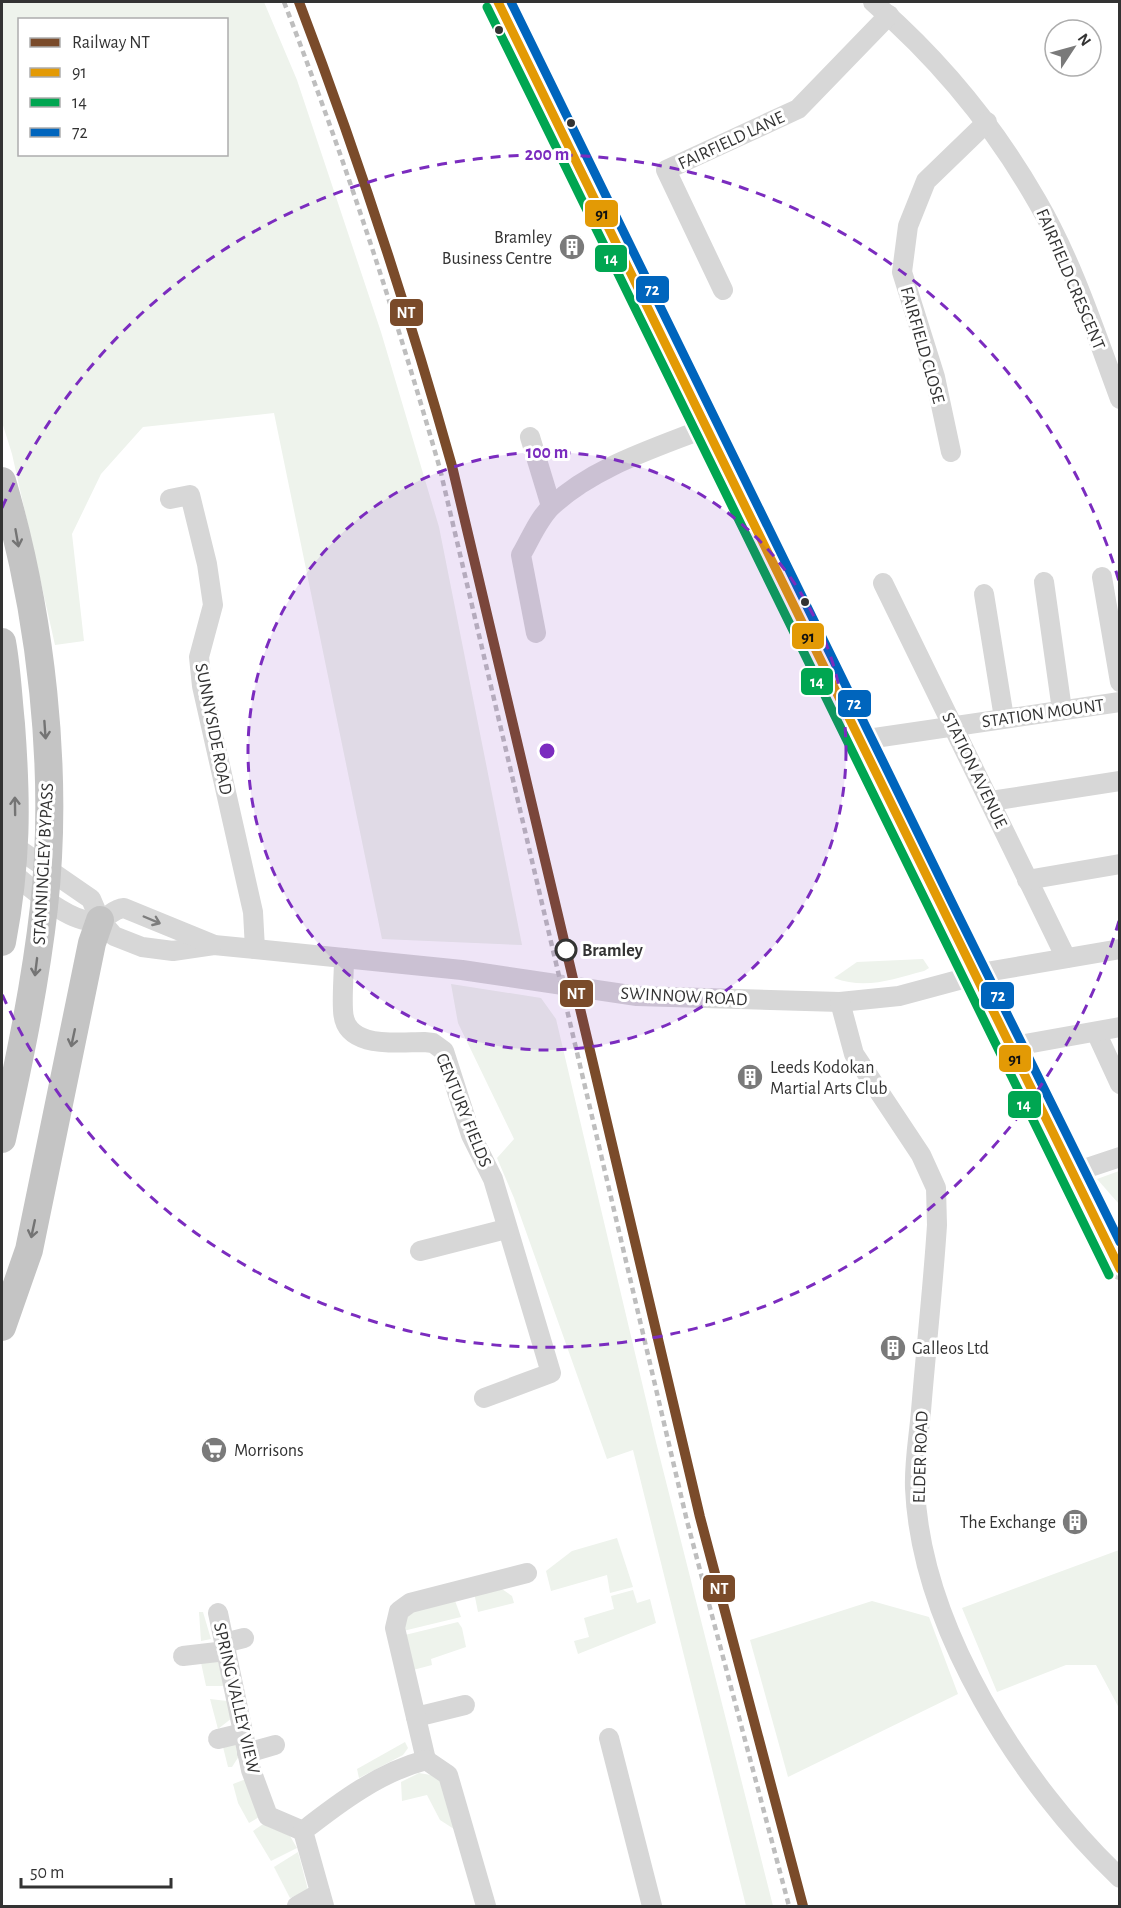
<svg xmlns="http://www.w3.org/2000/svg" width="1121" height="1908" font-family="'Alegreya Sans',sans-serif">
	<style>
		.green { fill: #eef3ec; fill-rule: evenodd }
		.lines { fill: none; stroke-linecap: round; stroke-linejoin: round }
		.minor { stroke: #d7d7d7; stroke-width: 20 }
		.highway { stroke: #c4c4c4; stroke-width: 28 }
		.rail { stroke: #bebebe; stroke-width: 4.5; stroke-dasharray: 6 4.5; stroke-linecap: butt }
		.bus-1-casing { stroke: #fff; stroke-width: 14 }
		.bus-2-casing { stroke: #fff; stroke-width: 14 }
		.bus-3-casing { stroke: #fff; stroke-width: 14 }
		.bus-1 { stroke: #e39a05; stroke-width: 9 }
		.bus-2 { stroke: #00a651; stroke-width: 9 }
		.bus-3 { stroke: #0065bd; stroke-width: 9 }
		.rail-1-casing { stroke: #fff; stroke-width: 15 }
		.rail-1 { stroke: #7a4b2a; stroke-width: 10 }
		.oneway { stroke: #747474 }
		.oneway2 { stroke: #7d7d7d }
		.ring { fill: none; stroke: #7b2cbf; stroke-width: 3; stroke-dasharray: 10 8 }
		.bus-dot { fill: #333; stroke: #fff; stroke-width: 2 }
		.stop-dot { fill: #fff; stroke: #333; stroke-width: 3 }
		.labels { text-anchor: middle; stroke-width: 6; stroke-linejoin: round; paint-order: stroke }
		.street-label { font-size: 18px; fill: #333; stroke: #fff }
		.poi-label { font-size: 18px; fill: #333; stroke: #fff; text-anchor: start }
		.stop-label { font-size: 18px; font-weight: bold; fill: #333; stroke: #fff; text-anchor: start }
		.centre { fill: #7b2cbf; stroke: #fff; stroke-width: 3 }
		.ring-label { font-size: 18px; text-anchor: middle; font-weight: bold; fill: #7b2cbf; stroke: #fff; stroke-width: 6; stroke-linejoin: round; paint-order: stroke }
		.line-badge { stroke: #fff; stroke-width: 2 }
		.badge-label { font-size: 16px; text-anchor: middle; font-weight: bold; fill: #fff }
		.pale-badge-label { font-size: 16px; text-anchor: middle; font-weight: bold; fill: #111 }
	</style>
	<rect width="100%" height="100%" fill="#fff"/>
	<g class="green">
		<path d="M2 2H264L297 80 381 332 439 527 522 945 382 939 274 413 143 427 101 474 72 534 84 641 55 645 12 454 2 422ZM20 20H226V154H20Z"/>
		<path d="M923 959 929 968 924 971C893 979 866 990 834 978L857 962Z"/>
		<path d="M451 984 541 998 556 1019 656 1442 773 1906H746L633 1450 607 1459 514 1198 497 1158 514 1139 458 1023Z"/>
		<path d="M1119 1171H1120L1119 1204 1097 1179Z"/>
		<path d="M617 1538 633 1587 610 1593 607 1575 551 1591 546 1571 572 1551Z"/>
		<path d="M1119 1550V1708L1096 1665H1066L997 1692 962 1608Z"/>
		<path d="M499 1587 512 1596 514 1603 478 1612 474 1592Z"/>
		<path d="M633 1590 637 1603 650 1599 656 1623 578 1654 574 1641 589 1637 584 1618 614 1609 611 1596Z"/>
		<path d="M454 1598 461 1617 399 1632C404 1605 432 1604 454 1598Z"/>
		<path d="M872 1601 929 1617 958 1694 788 1777 750 1640Z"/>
		<path d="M199 1612H203L211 1639 201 1641Z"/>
		<path d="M458 1622 462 1628 466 1647 431 1659 432 1665 413 1670 405 1635Z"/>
		<path d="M217 1657 224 1686H206L200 1658Z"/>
		<path d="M210 1699 227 1701 232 1718 218 1729Z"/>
		<path d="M238 1742 241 1753 232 1767H228L222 1743Z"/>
		<path d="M405 1742 408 1748 403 1755 359 1778 357 1769Z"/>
		<path d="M419 1773 437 1776 443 1784 454 1829 440 1820 427 1795 402 1801 401 1782Z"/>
		<path d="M246 1779 261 1816 249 1823 238 1803 233 1784Z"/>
		<path d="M266 1822 290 1836 297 1848 271 1861 253 1831Z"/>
		<path d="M298 1852 308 1890 290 1898 274 1867Z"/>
	</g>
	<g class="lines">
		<g class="minor">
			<path d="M498 2 708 427 974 978 1120 1270"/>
			<path d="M873 2C940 60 993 124 1037 201 1073 263 1095 332 1120 399"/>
			<path d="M723 290 666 170 798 109 889 15"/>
			<path d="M530 437 551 506"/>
			<path d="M951 452 935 377 902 272 908 226 926 181 987 122"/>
			<path d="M170 499 190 495 207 564 213 605 199 657 202 686 253 912 255 949"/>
			<path d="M1102 577 1120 682"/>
			<path d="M1044 582 1062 710"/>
			<path d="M883 583 1066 958"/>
			<path d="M984 594 1004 718"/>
			<path d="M536 633 521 555C530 540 539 517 553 505 595 466 656 448 708 427"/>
			<path d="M861 740 1120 702"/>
			<path d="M991 801 1120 781"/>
			<path d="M4 839 91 899 100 920 114 936 142 947 173 951 214 945 255 949 462 970 637 996 840 1002 899 996 992 971 1120 949"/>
			<path d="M5 867C26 883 73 929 100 920 109 917 113 909 124 908L212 944"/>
			<path d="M1027 880 1120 864"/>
			<path d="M344 958C344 975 342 993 343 1010 344 1050 397 1042 424 1042L433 1043 444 1051 471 1135 493 1179 551 1373 484 1398"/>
			<path d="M840 1002 854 1054 921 1155 936 1188 937 1225C933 1287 926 1349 921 1411 919 1436 914 1462 915 1488 921 1627 1021 1784 1120 1878"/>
			<path d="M1096 1032 1120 1084"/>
			<path d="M1009 1047 1120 1027"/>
			<path d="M1072 1173 1120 1157"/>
			<path d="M420 1251 506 1229"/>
			<path d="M218 1613 251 1770 268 1816 303 1831"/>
			<path d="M224 1643 244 1638"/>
			<path d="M183 1656 226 1651"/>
			<path d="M416 1717 465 1705"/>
			<path d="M609 1738 652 1906"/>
			<path d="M218 1739 243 1733"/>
			<path d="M247 1753 275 1745"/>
			<path d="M426 1760 395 1628 399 1611 410 1603 527 1573"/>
			<path d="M426 1760 448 1775 486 1906"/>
			<path d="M297 1906 320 1893"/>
			<path d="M324 1906 303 1831C340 1802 380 1772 426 1760"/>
		</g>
		<g class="highway">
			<path d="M2 481C41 613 59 770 44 907 35 986 19 1062 2 1139"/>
			<path d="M2 642C7 669 8 696 11 724 17 804 17 862 2 942"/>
			<path d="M2 1327 29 1250 92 943 100 920"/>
		</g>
		<path class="rail" d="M284 2C343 154 395 312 440 469L687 1521 789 1906"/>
		<g class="bus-1-casing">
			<path id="bus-1" d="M498 2C706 424 909 848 1120 1269"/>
		</g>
		<g class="bus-2-casing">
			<path id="bus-2" d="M487 7C696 429 899 854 1109 1275"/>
		</g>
		<g class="bus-3-casing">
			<path id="bus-3" d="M511 2C715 414 914 830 1120 1242"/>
		</g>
		<use href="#bus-1" class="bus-1"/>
		<use href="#bus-2" class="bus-2"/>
		<use href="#bus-3" class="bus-3"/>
		<g class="rail-1-casing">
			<path id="rail-1" d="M299 2C357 154 408 310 452 466L700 1517 803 1906"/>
		</g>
		<use href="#rail-1" class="rail-1"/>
	</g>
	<defs><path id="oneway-shaft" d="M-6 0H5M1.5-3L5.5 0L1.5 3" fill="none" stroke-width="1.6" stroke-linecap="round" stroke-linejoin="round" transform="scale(1.5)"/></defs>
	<g class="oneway">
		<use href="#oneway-shaft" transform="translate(17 538) rotate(80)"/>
		<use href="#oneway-shaft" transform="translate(45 730) rotate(86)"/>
		<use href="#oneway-shaft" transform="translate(15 806) rotate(-91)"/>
		<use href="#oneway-shaft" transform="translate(36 967) rotate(97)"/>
		<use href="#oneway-shaft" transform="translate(73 1038) rotate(102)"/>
		<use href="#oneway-shaft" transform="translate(33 1229) rotate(102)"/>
	</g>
	<use class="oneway2" href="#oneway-shaft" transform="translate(152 920) rotate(23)"/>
	<circle cx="547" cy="751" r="299" fill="#7b2cbf" fill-opacity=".12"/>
	<g class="ring">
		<circle cx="547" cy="751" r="299"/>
		<path d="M1119 921A597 597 0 0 1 2 994M2 508A597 597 0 0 1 1119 581"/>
	</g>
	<defs>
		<g id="building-disc" transform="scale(1.35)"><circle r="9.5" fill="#7a7a7a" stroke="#fff"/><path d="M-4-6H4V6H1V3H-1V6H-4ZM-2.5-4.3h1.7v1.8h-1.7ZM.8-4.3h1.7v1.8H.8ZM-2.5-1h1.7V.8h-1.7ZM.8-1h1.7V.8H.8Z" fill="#fff"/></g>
		<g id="supermarket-disc" transform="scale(1.35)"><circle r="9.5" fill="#7a7a7a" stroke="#fff"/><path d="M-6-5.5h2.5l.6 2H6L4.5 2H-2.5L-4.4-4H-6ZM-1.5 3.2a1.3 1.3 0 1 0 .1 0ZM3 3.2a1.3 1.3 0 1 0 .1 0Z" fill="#fff"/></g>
	</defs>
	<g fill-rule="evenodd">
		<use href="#building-disc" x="572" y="247"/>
		<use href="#building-disc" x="750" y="1077"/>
		<use href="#building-disc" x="893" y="1348"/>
		<use href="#supermarket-disc" x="214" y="1450"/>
		<use href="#building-disc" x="1075" y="1522"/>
	</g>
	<g class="bus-dot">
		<circle cx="499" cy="30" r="5"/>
		<circle cx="571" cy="123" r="5"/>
		<circle cx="805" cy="602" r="5"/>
	</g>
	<circle class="stop-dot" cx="566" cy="950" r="10"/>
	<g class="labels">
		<g class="street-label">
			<text transform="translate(731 140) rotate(-25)" y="6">FAIRFIELD LANE</text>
			<text transform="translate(1071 279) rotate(67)" y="6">FAIRFIELD CRESCENT</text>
			<text transform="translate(923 345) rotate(74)" y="6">FAIRFIELD CLOSE</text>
			<text transform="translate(1043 713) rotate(-8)" y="6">STATION MOUNT</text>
			<text transform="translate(214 729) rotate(79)" y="6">SUNNYSIDE ROAD</text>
			<text transform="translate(975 770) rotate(64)" y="6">STATION AVENUE</text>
			<text transform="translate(43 864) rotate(-87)" y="6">STANNINGLEY BYPASS</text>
			<text transform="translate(684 996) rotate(3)" y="6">SWINNOW ROAD</text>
			<text transform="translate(464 1110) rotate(68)" y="6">CENTURY FIELDS</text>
			<text transform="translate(920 1457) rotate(-88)" y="6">ELDER ROAD</text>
			<text transform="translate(237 1698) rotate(77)" y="6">SPRING VALLEY VIEW</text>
		</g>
		<g class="poi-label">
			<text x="552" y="243" text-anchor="end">Bramley<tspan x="552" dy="21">Business Centre</tspan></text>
			<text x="770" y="1073">Leeds Kodokan<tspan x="770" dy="21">Martial Arts Club</tspan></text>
			<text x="912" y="1354">Galleos Ltd</text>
			<text x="234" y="1456">Morrisons</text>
			<text x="1056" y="1528" text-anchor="end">The Exchange</text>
		</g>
		<g class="stop-label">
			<text x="582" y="956">Bramley</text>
		</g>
	</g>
	<circle cx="547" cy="751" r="9" class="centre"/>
	<g class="ring-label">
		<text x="547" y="160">200 m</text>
		<text x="547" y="458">100 m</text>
	</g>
	<g class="line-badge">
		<rect x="584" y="199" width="35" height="29" rx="6" fill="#e39a05"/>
		<rect x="594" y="244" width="34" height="29" rx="6" fill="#00a651"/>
		<rect x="635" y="275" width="35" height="29" rx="6" fill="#0065bd"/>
		<rect x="389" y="298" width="35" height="29" rx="6" fill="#7a4b2a"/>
		<rect x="791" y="622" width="34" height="28" rx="6" fill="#e39a05"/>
		<rect x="800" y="667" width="34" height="29" rx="6" fill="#00a651"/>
		<rect x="837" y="689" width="35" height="29" rx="6" fill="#0065bd"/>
		<rect x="559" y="979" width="35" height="29" rx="6" fill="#7a4b2a"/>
		<rect x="980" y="981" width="35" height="29" rx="6" fill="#0065bd"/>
		<rect x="998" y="1044" width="34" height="29" rx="6" fill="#e39a05"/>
		<rect x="1007" y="1090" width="35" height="29" rx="6" fill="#00a651"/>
		<rect x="702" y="1574" width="34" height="29" rx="6" fill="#7a4b2a"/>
	</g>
	<g class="badge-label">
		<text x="611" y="264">14</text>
		<text x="652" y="295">72</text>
		<text x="406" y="318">NT</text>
		<text x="817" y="687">14</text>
		<text x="854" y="709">72</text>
		<text x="576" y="999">NT</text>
		<text x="998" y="1001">72</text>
		<text x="1024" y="1110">14</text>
		<text x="719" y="1594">NT</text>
	</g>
	<g class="pale-badge-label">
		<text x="602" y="219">91</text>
		<text x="808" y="642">91</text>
		<text x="1015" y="1064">91</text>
	</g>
	<rect width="1121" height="1908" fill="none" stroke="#333333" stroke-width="6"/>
	<rect x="18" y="18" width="210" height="138" fill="#ffffff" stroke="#adadad" stroke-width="1.5"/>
	<rect x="30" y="38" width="30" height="9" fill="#7a4b2a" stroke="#adadad" stroke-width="1.5"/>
	<text x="72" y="48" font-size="18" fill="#333333">Railway NT</text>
	<rect x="30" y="68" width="30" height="9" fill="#e39a05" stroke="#adadad" stroke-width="1.5"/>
	<text x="72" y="78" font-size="18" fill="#333333">91</text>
	<rect x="30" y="98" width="30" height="9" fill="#00a651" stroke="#adadad" stroke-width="1.5"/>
	<text x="72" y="108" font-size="18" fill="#333333">14</text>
	<rect x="30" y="128" width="30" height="9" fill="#0065bd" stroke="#adadad" stroke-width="1.5"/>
	<text x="72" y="138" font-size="18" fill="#333333">72</text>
	<g transform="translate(1073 48) rotate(54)"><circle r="28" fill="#ffffff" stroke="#adadad" stroke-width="1.5"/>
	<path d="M0-4.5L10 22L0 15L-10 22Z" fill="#7a7a7a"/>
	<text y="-9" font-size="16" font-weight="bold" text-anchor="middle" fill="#333333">N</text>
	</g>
	<path d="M21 1878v9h150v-9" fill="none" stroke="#333333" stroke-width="3"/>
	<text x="30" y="1878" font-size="18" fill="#333333" stroke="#ffffff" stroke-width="4.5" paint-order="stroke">50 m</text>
</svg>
